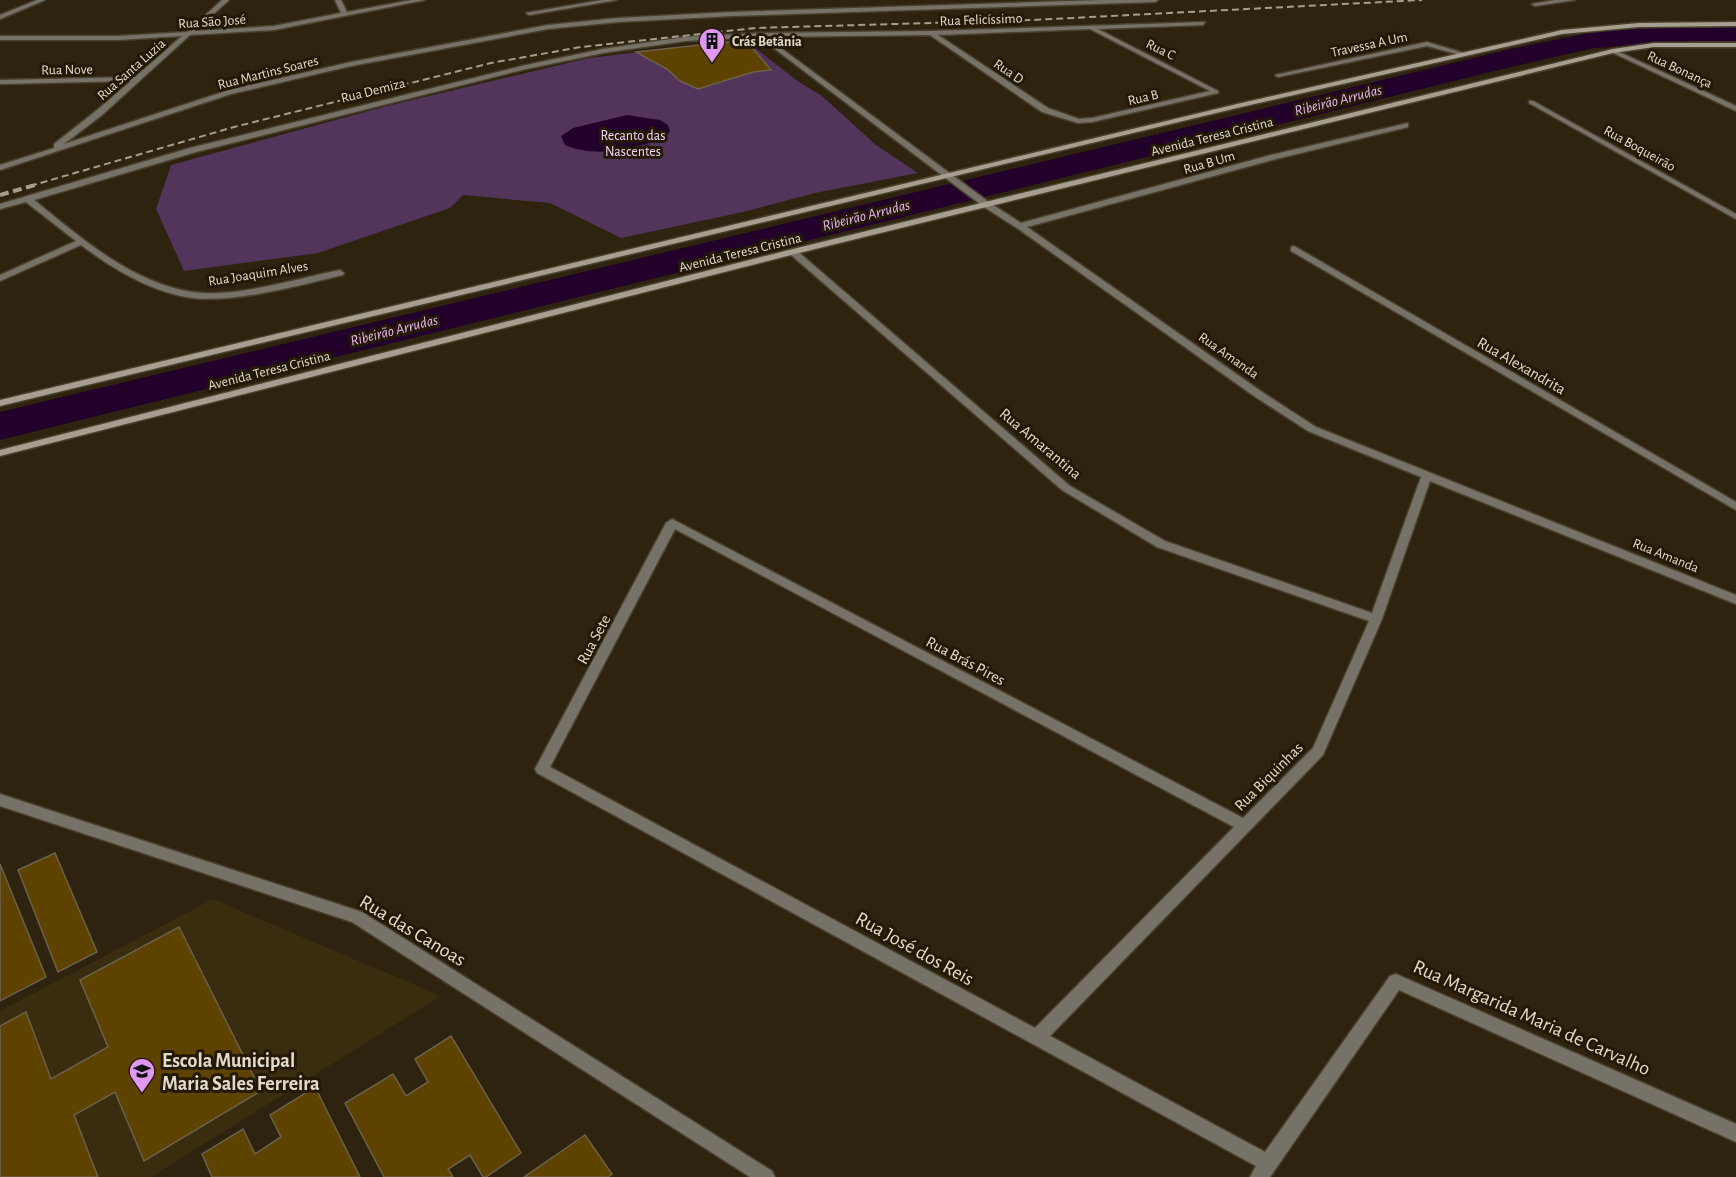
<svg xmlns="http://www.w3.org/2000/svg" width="1736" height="1177" font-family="'Alegreya Sans',sans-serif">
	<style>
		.built { fill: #392c0f }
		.green { fill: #53345b }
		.water { fill: #22022a }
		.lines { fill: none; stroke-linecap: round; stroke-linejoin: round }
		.river { fill: #22022a; fill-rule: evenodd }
		.building { fill: #5d4200; stroke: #6c614a; stroke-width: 1.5 }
		.minor-casing { stroke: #4a402d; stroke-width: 3 }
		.secondary-casing { stroke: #4a402d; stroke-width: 3 }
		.minor { fill: #777268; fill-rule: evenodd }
		.secondary { fill: #a69e8e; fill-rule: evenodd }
		.rail-far1 { stroke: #a59d8e; stroke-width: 2; stroke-dasharray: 7 4; stroke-linecap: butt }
		.rail { stroke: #a59d8e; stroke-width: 4; stroke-dasharray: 9 4.5; stroke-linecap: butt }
		.labels { text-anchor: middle; stroke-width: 6; stroke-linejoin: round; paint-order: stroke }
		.far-street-label { font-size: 14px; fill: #e1dbce; stroke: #231905 }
		.far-poi-label { font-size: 14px; font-weight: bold; fill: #e1dbce; stroke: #231905; text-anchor: start }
		.far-park-label { font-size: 14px; fill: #f1d6f8; stroke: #231905 }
		.far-water-label { font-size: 15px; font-style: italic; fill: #e8b4f7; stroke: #231905 }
		.street-label { font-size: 16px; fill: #e1dbce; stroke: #231905 }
		.near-street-label { font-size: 20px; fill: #e1dbce; stroke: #231905 }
		.near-poi-label { font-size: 20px; font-weight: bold; fill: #e1dbce; stroke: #231905; text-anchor: start }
	</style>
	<rect width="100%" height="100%" fill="#2d230e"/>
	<path class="built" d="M213 899 441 996 151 1177H0V1011Z"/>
	<path class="green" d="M724 42H747L799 82 822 96 876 145 918 173 815 193 743 212 621 238 550 203 463 195 450 208 318 253 184 271 156 209 171 165 387 106 589 58Z"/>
	<path class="water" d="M627 115 660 120 668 125 670 131 666 138C634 148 597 159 565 145L561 136 573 128Z"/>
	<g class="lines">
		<path class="river" d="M1698 25H1736V41H1698L1594 48 1511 67 0 440V412L1511 49 1594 32Z"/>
	</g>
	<g class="building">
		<path d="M727 42 748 43 771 70 753 72 698 89 680 81 667 69 636 52Z"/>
		<path d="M55 853 97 952 58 972 18 870Z"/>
		<path d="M0 864 46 977 0 1001Z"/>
		<path d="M179 927 261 1091 144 1161 115 1092 74 1115 98 1177H0V1026L26 1012 51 1079 108 1047 80 980Z"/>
		<path d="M451 1036 521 1153 486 1177H483L470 1155 448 1169 453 1177H384L345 1103 393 1074 406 1096 428 1082 415 1059Z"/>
		<path d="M315 1087 360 1177H212L202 1154 243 1129 255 1154 281 1137 270 1115Z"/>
		<path d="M585 1135 612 1174 608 1177H524Z"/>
	</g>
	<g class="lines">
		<g class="minor-casing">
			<g id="minor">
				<path d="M37 0H45L0 19V15Z"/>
				<path d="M222 0H229L195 31 274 26 341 13 335 0H341L347 12 412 0H425L274 30 190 35 102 115 64 144 229 90 351 62 548 25 618 18 732 12 1101 0H1158L1155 2 732 16 618 22 548 29 351 66 231 94 0 170V165L54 148V144L96 111 131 81 0 84V80L135 77 182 36 118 40H0V36H118L187 32Z"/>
				<path d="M602 0H617L529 15 526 13Z"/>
				<path d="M1555 0H1575L1535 6 1532 4Z"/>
				<path d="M1205 22 1203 25 1098 29 1218 91V93L1092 122 1078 123 1042 112 930 35 766 37 990 203 1021 223 1271 155 1408 123V127L1276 159 1027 227 1262 392 1316 427 1736 595V604L1430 481 1382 619 1323 755 1050 1036 1265 1152 1390 976 1396 974 1736 1124V1142L1399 990 1270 1177H1250L1256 1166 537 773 535 769 666 523 672 519 1243 818 1313 748 1369 621 1157 547 1062 490 790 254V250H796L1070 486 1165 541 1372 613 1421 477 1308 431 1254 396 1017 228 984 207 759 37 685 41 603 53 526 69 196 152 34 200C85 241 147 297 218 293 259 291 300 278 340 270L344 273 343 275C300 285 237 303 193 298 152 293 113 269 81 245L0 281V275L76 241 26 202 0 209V204L190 148 526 65 603 49 685 37 760 33 931 31ZM1090 29 1210 91 1092 118 1079 119 1048 108 938 35ZM675 529 1234 827 1035 1028 550 767Z"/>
				<path d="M1427 42 1467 54 1464 56 1427 46 1278 77 1275 75Z"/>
				<path d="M1611 50H1615L1736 106V111L1611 52Z"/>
				<path d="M1529 101H1533L1736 214V219L1529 103Z"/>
				<path d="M1294 246 1736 502V510L1291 251V247Z"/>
				<path d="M0 794 362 912 772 1171 775 1177H750L352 922 0 806Z"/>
			</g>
		</g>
		<g class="secondary-casing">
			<g id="secondary">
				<path d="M1736 22V26L1639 27 1562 34 1237 108 0 406V400L1237 104 1562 30 1639 23Z"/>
				<path d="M1654 43H1736V47H1654L1613 53 795 254 0 456V450L793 249 1613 49Z"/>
			</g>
		</g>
		<use href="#minor" class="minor"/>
		<use href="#secondary" class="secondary"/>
		<path class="rail-far1" d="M30 186 234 127 491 63 581 47 755 28 1033 20 1422 0"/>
		<path class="rail" d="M0 195 35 185"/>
	</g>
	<defs>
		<g id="building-pin" transform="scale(1.35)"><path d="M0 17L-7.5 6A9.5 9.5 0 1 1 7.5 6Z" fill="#de98f2" stroke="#231905"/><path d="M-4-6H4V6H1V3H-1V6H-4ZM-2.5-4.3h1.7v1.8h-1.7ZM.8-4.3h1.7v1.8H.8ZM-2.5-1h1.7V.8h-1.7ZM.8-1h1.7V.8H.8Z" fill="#111"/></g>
		<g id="school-pin" transform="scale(1.35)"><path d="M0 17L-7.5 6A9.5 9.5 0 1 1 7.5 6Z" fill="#de98f2" stroke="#231905"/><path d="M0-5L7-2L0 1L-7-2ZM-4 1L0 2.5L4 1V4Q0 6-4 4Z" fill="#111"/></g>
	</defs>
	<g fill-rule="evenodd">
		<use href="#building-pin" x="712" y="41"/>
		<use href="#school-pin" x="142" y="1071"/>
	</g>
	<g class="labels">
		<g class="far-street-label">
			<text transform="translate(981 19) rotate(-2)" y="5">Rua Felicíssimo</text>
			<text transform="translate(212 21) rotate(-4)" y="5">Rua São José</text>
			<text transform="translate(1369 44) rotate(-12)" y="5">Travessa A Um</text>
			<text transform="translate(1161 49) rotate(26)" y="5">Rua C</text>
			<text transform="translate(67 69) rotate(-1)" y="5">Rua Nove</text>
			<text transform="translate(131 69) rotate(-41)" y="5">Rua Santa Luzia</text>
			<text transform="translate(1680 69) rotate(25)" y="5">Rua Bonança</text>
			<text transform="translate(1009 71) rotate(34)" y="5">Rua D</text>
			<text transform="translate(268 72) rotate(-14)" y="5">Rua Martins Soares</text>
			<text transform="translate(373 90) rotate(-14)" y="5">Rua Demiza</text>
			<text transform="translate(1143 97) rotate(-13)" y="5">Rua B</text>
			<text transform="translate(1212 136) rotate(-14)" y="5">Avenida Teresa Cristina</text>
			<text transform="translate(1640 148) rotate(29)" y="5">Rua Boqueirão</text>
			<text transform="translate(1209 162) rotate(-16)" y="5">Rua B Um</text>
			<text transform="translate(740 252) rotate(-14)" y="5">Avenida Teresa Cristina</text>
			<text transform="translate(258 273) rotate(-9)" y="5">Rua Joaquim Alves</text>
			<text transform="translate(1229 355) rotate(35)" y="5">Rua Amanda</text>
			<text transform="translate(269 370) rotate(-14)" y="5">Avenida Teresa Cristina</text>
			<text transform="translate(1666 555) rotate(22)" y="5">Rua Amanda</text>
		</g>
		<g class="far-poi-label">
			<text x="732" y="46">Crás Betânia</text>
		</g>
		<g class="far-park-label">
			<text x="633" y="140">Recanto das<tspan x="633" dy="16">Nascentes</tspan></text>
		</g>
		<g class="far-water-label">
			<text transform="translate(1338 100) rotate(-14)" y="5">Ribeirão Arrudas</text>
			<text transform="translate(866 215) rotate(-14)" y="5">Ribeirão Arrudas</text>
			<text transform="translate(394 330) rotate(-14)" y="5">Ribeirão Arrudas</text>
		</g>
		<g class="street-label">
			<text transform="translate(1522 365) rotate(30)" y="6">Rua Alexandrita</text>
			<text transform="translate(1041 443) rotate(40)" y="6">Rua Amarantina</text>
			<text transform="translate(593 639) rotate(-62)" y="6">Rua Sete</text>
			<text transform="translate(966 660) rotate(28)" y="6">Rua Brás Pires</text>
			<text transform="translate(1268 776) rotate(-45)" y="6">Rua Biquinhas</text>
		</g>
		<g class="near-street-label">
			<text transform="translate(413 930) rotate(31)" y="7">Rua das Canoas</text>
			<text transform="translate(915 948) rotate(29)" y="7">Rua José dos Reis</text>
			<text transform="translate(1532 1017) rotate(24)" y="7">Rua Margarida Maria de Carvalho</text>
		</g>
		<g class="near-poi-label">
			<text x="162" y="1067">Escola Municipal<tspan x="162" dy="23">Maria Sales Ferreira</tspan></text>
		</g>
	</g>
</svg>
